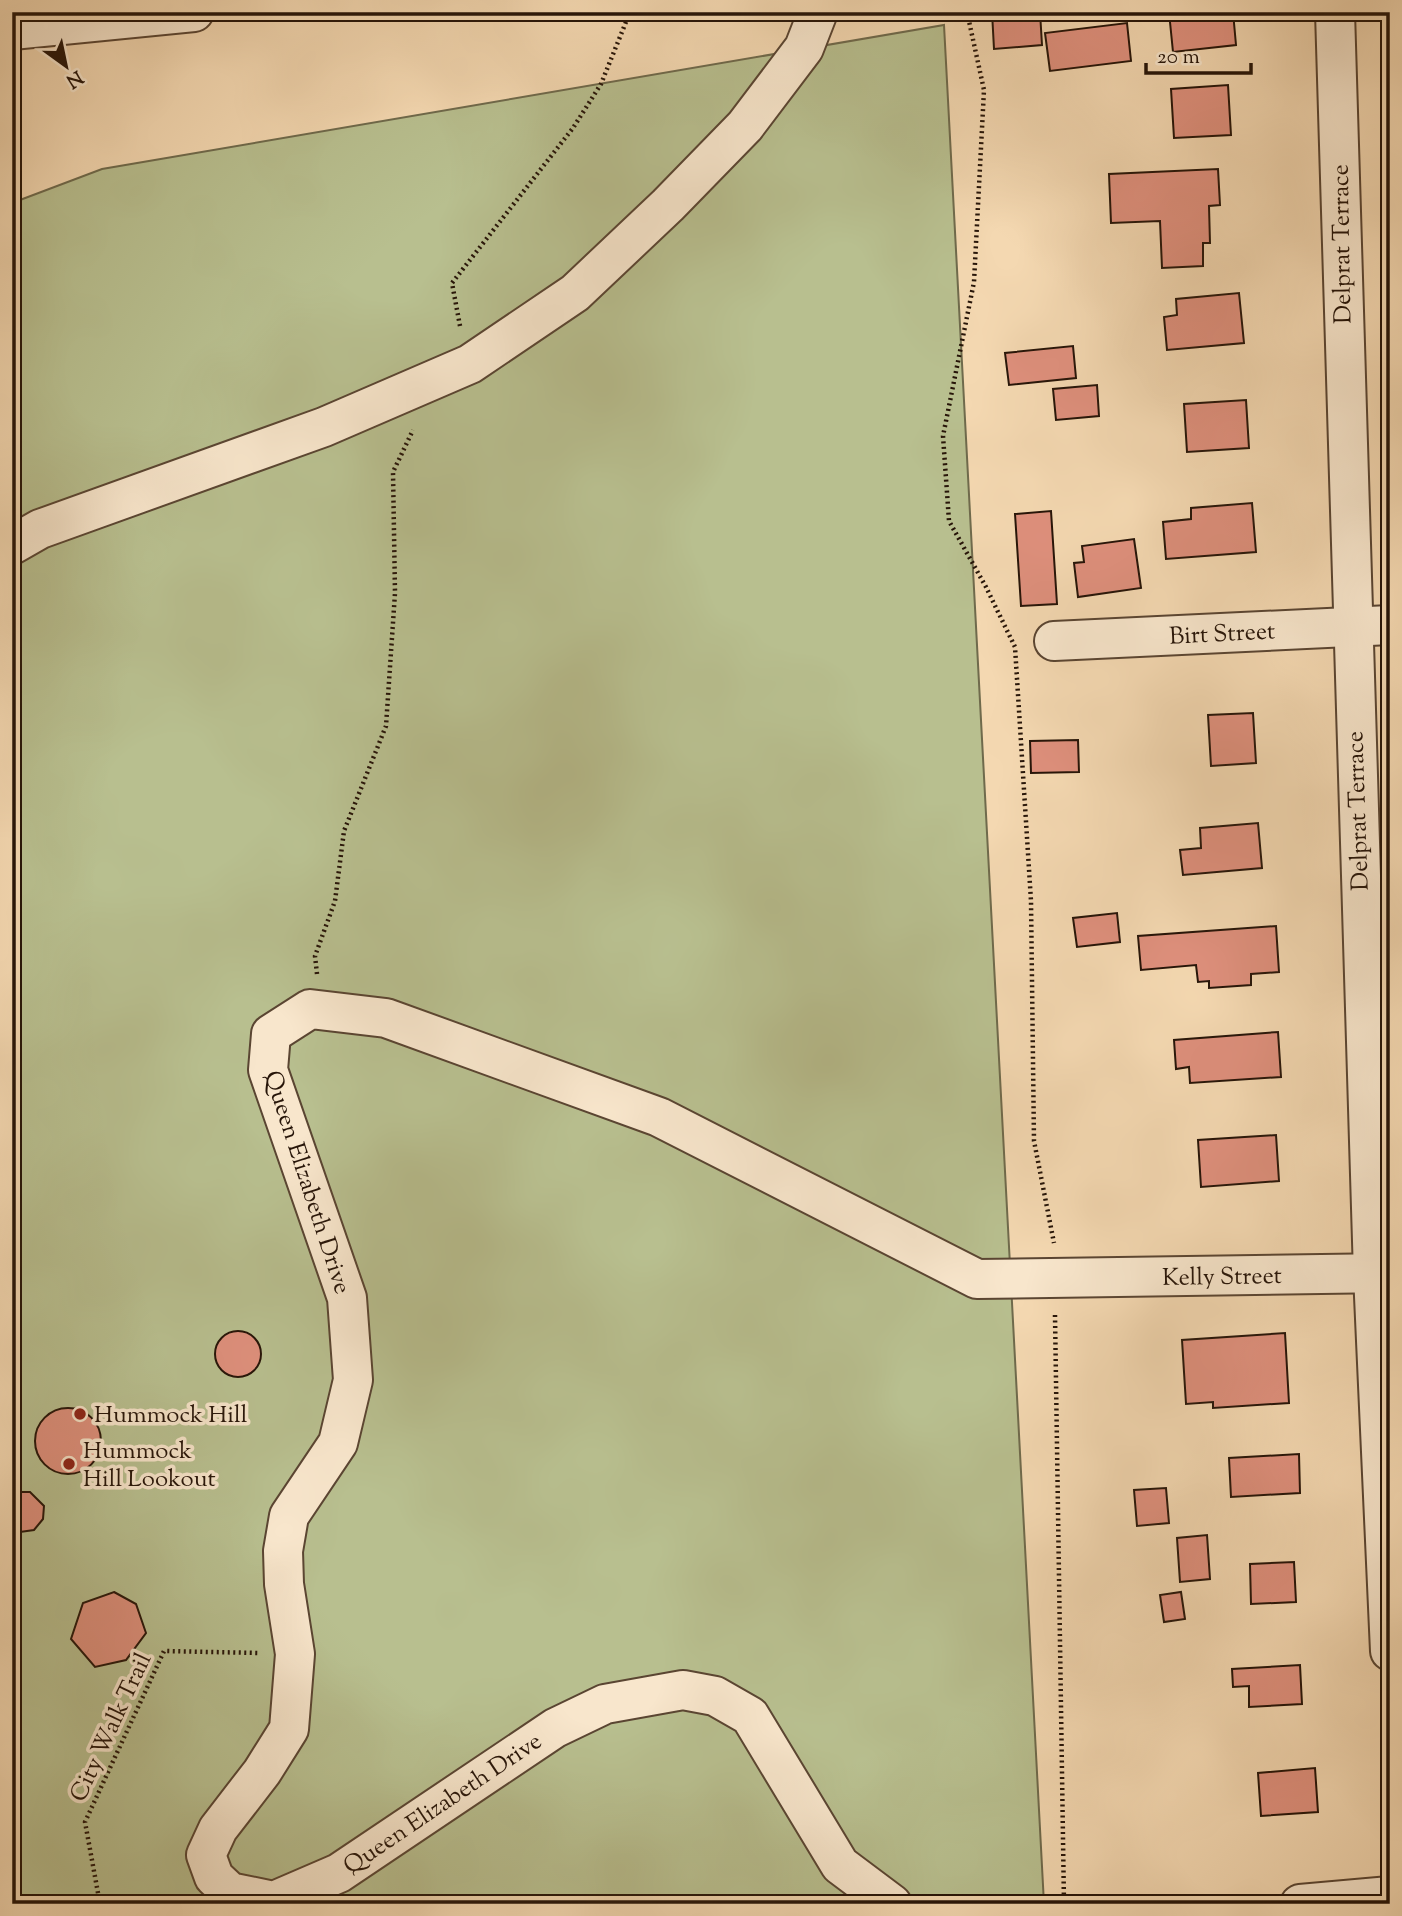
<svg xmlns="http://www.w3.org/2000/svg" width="1402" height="1916" font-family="'Sorts Mill Goudy',serif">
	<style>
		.green { fill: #b8bf8f; stroke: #6f6a4c; stroke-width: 2 }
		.building { fill: #df907d; stroke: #261408; stroke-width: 2 }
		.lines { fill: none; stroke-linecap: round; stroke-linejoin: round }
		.minor-casing { stroke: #5a4532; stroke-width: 42 }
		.path { stroke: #261408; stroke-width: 4.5; stroke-dasharray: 2 3.5; stroke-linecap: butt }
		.minor { stroke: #f8e6cc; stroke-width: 38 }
		.poi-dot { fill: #8f2418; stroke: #f8e6cc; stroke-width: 2.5 }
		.labels { text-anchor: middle; stroke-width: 7; stroke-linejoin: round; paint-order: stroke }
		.street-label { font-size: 24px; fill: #261408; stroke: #f8e6cc }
		.poi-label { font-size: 24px; fill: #261408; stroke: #f8e6cc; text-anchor: start }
	</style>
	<rect width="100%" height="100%" fill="#f4d8b1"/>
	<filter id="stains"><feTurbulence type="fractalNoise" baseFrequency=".00286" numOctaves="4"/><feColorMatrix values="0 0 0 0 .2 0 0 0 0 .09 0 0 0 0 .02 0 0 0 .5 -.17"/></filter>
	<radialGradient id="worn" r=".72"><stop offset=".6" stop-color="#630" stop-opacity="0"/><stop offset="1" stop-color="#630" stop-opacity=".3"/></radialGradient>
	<path class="green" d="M944 25 1044 1904H12V203L102 169Z"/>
	<g class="building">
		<path d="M992 12H1040L1042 45 994 49Z"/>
		<path d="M1169 12H1233L1236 45 1173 52Z"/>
		<path d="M1127 23 1131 61 1050 71 1045 33Z"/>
		<path d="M1228 85 1231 135 1174 138 1171 89Z"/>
		<path d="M1218 169 1220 205 1209 206 1210 243H1203V266L1162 268 1160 221 1111 223 1109 174Z"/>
		<path d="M1239 293 1244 343 1167 350 1164 317 1177 315 1176 299Z"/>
		<path d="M1073 346 1076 378 1009 385 1005 353Z"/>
		<path d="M1097 385 1099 416 1056 420 1053 389Z"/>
		<path d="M1246 400 1249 448 1187 452 1184 404Z"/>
		<path d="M1252 503 1256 552 1166 559 1163 522 1191 519V508Z"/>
		<path d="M1051 511 1057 604 1021 606 1015 514Z"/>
		<path d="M1134 539 1141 588 1078 597 1074 563 1084 562 1082 546Z"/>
		<path d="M1253 713 1256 763 1211 766 1208 715Z"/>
		<path d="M1078 740 1079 772 1031 773 1030 741Z"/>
		<path d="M1258 823 1262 868 1183 875 1180 850 1201 848 1200 828Z"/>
		<path d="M1117 913 1120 942 1077 947 1073 918Z"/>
		<path d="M1276 926 1279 972 1251 974V985L1209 988V981L1198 982 1196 965 1141 970 1138 936Z"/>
		<path d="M1278 1032 1281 1077 1190 1083 1189 1067 1176 1069 1174 1040Z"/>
		<path d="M1276 1135 1279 1181 1201 1187 1198 1140Z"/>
		<circle cx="238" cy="1354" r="23"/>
		<path d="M1285 1333 1289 1403 1213 1408V1402L1186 1404 1182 1340Z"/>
		<circle cx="68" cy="1441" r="33"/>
		<path d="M1299 1454 1300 1493 1231 1497 1229 1458Z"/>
		<path d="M1166 1488 1169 1523 1137 1526 1134 1490Z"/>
		<path d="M16 1492H30L44 1506 43 1519 34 1530 20 1532 12 1529V1494Z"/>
		<path d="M1207 1535 1210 1579 1180 1582 1177 1538Z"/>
		<path d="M1294 1562 1296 1602 1251 1604 1250 1564Z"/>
		<path d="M114 1592 136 1604 146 1633 126 1660 95 1667 71 1639 83 1603Z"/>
		<path d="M1181 1592 1185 1619 1164 1622 1160 1595Z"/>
		<path d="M1300 1665 1302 1704 1249 1707V1686L1233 1687 1232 1669Z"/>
		<path d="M1315 1768 1318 1812 1261 1816 1258 1773Z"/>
	</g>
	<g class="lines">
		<g class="minor-casing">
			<g id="minor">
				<path d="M1335 12 1373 1274 1390 1651"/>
				<path d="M12 30 194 12"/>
				<path d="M12 545 40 529 324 427 470 364 575 293 668 205 745 126 804 48 818 12"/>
				<path d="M1054 641 1390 625"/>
				<path d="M892 1904 840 1865 750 1716 715 1696 683 1690 605 1704 555 1728 339 1873 274 1901 230 1892 214 1877 206 1855 218 1829 262 1772 289 1729 295 1654 284 1584 283 1551 289 1516 338 1443 353 1380 347 1298 268 1070 271 1034 310 1009 386 1018 659 1117 977 1279 1390 1273"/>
				<path d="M1300 1904 1390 1896"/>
			</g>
		</g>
		<g class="path">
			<path d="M967 12 984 90 974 282 943 436 949 521 986 587 1015 647 1031 901 1034 1141 1054 1243"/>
			<path d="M460 326 452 283 573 128 601 84 630 12"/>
			<path d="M317 974 315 956 335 901 344 831 386 726 395 593 393 472 413 430"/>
			<path d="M1055 1315 1064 1904"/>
			<path d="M100 1904 85 1822 164 1651 259 1653"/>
		</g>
		<use href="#minor" class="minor"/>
	</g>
	<g class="poi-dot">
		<circle cx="80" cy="1414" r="7"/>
		<circle cx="69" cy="1464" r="7"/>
	</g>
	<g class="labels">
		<g class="street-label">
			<text transform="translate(1341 244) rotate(-91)" y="8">Delprat Terrace</text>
			<text transform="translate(1222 633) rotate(-3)" y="8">Birt Street</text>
			<text transform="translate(1357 811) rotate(-92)" y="8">Delprat Terrace</text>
			<text transform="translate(308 1182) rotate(72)" y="8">Queen Elizabeth Drive</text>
			<text transform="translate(1222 1276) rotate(-1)" y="8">Kelly Street</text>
			<text transform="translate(110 1727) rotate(-65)" y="8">City Walk Trail</text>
			<text transform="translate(442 1803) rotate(-34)" y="8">Queen Elizabeth Drive</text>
		</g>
		<g class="poi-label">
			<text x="94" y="1422">Hummock Hill</text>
			<text x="83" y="1458">Hummock<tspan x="83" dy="28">Hill Lookout</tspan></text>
		</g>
	</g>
	<rect width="1402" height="1916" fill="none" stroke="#f4d8b1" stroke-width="42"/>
	<rect x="14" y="14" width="1374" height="1888" fill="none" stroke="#261408" stroke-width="3.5"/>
	<rect x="21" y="21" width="1360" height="1874" fill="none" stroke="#261408" stroke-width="2"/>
	<g transform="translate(66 66) rotate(147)" stroke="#f8e6cc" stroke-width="5" paint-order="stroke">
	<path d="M0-5L12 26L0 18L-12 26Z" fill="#261408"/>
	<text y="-10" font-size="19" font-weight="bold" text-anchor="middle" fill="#261408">N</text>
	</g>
	<path d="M1146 63v10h105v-10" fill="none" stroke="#261408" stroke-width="3.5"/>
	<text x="1157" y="63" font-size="21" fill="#261408" stroke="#f8e6cc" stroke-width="5" paint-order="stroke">20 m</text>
	<rect width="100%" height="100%" filter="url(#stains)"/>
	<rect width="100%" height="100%" fill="url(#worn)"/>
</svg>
